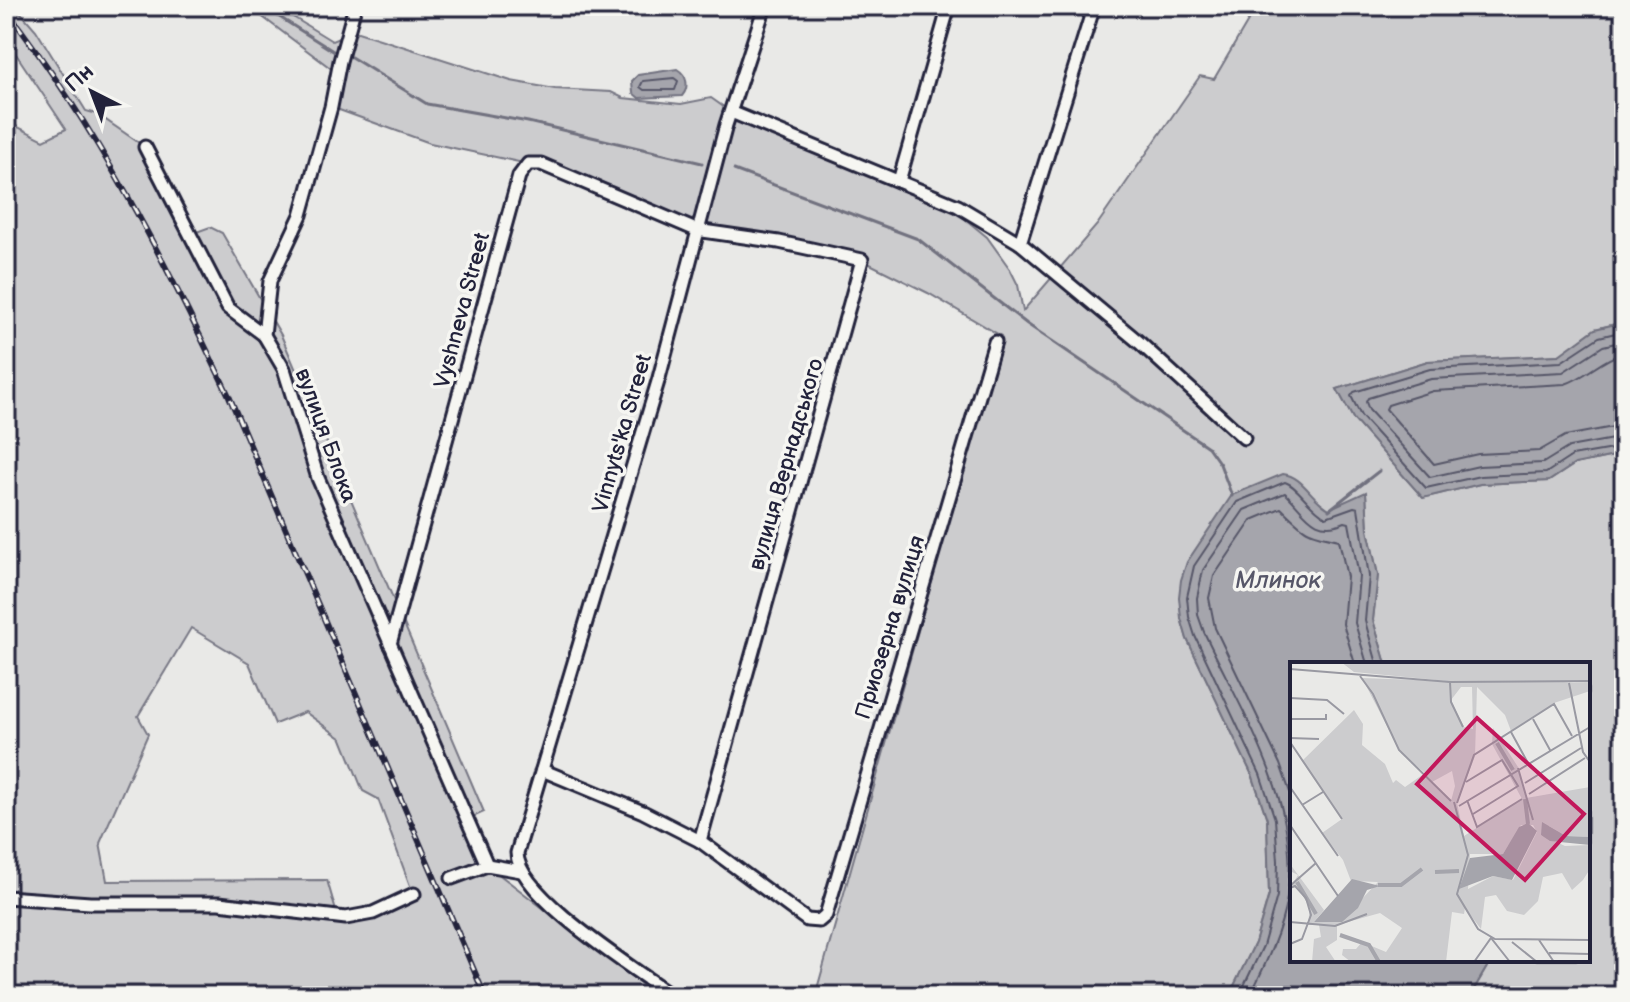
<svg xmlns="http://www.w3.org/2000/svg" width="1630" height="1002" font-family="'Balsamiq Sans',sans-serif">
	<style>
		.green { fill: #ccccce; stroke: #777784; stroke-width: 2; fill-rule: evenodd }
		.water { fill: #a5a5ac; stroke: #71717f; stroke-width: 2 }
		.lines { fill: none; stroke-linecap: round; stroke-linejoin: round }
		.shore { stroke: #565668; stroke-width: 2 }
		.stream { stroke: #71717f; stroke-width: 3 }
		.minor-casing { stroke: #22223b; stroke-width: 17 }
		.minor { stroke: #f6f6f2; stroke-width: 11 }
		.rail-casing { stroke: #22223b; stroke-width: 6 }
		.rail { stroke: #f6f6f2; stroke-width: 3; stroke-dasharray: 9; stroke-linecap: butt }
		.labels { text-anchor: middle; stroke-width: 7; stroke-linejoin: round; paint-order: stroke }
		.street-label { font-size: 22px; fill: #22223b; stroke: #f6f6f2 }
		.water-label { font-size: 24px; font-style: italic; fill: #565668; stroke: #f6f6f2 }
		.inset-river { fill: none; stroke: #a5a5ac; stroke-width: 4 }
		.inset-road { fill: none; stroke: #9999a2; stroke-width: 2 }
		.view { fill: #c2185b; fill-opacity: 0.15; stroke: #c2185b; stroke-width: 4 }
		.inset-edge { fill: none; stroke: #22223b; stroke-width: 4 }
	</style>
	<rect width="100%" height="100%" fill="#e9e9e7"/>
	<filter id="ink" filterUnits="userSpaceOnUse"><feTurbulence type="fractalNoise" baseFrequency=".0125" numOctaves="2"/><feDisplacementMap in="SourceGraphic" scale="16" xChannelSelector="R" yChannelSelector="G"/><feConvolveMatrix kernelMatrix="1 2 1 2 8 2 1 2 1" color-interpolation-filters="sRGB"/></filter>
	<g filter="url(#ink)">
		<g class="green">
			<path d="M6 6H15L36 30 86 111 97 114 145 147 191 234 210 227 222 233 281 335 484 812 466 820 487 865 657 996H6V121L44 140 66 129 14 51 6 56ZM191 628 249 663 275 724 305 712 342 739 363 791 378 799 413 894 355 918H338L327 880 107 881 100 843 148 734 138 716Z"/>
			<path d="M248 6H275L332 41 355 31 511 81 555 89 611 92 623 98 681 104 711 98 731 112 896 180 959 214 987 237 1010 269 1018 285 1023 311 1097 225 1200 76 1214 79 1257 6H1624V322L1595 329 1560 355 1428 361 1337 389 1354 420 1423 498 1480 484 1549 481 1575 464 1624 454V996H1470L1491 960H1588V664H1386L1373 620 1378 575 1368 530 1366 493 1329 509 1308 493 1181 618 1187 639 1253 777 1267 819 1269 894 1255 943 1229 996H815L1001 336 928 293 862 260 696 230 528 164 430 143 331 107 337 73Z"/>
		</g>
		<g class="water">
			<path d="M677 69C687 75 690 87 682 96L639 98 633 93 632 81 638 75Z"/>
			<path d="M1624 322V454L1575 464 1549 481 1480 484 1423 498 1354 420 1337 389 1428 361 1559 355 1595 329Z"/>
			<path d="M1283 474C1303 476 1311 499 1329 509L1366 492 1368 530 1378 575 1373 620 1386 664H1292V960H1491L1470 996H1229L1255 943 1269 895 1267 819 1253 777 1187 639 1181 618 1179 597 1181 580 1187 562 1232 495Z"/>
		</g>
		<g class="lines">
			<g class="shore">
				<path d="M674 78 678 81 675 90H644L640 87 643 81Z"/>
				<path d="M1624 331 1599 337 1561 362 1430 369 1354 392 1351 396 1361 416 1426 488 1480 476 1546 473 1572 456 1624 447"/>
				<path d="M1624 341 1603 346 1563 372 1431 379 1368 398 1366 402 1369 410 1430 477 1479 466 1543 463 1569 447 1624 437"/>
				<path d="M1624 353C1601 359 1587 377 1565 384L1433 391 1388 405 1386 409 1434 464 1478 454 1539 451 1565 436 1624 425"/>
				<path d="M1292 798 1280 764 1215 628 1209 598 1214 576 1252 520 1281 508C1306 533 1306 533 1339 540L1347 577 1343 624 1355 664"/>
				<path d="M1239 996 1263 946 1277 896 1278 861 1275 819 1260 774 1195 636 1189 617 1187 597 1194 566 1237 502 1285 482C1298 486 1309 508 1326 517L1354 507 1358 508 1369 576 1365 621 1377 664"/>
				<path d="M1250 996C1265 965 1281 933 1287 898 1303 806 1242 713 1204 632L1198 615 1197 598 1203 570 1244 510 1285 493C1305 511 1313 536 1345 522L1349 523 1359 576 1355 623 1367 664"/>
			</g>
			<g class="stream">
				<path d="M262 6 333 51"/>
				<path d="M351 57 427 104 528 122 702 163"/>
				<path d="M734 170 918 239 1027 324 1208 447 1220 464 1232 496"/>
				<path d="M1329 510 1379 471"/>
			</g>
			<g class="minor-casing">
				<g id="minor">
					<path d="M355 6 340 61 331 107 301 215 270 281 264 335 284 369 318 478 487 865"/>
					<path d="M731 112 958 206 1020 243 1140 343 1244 438"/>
					<path d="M145 147 228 308 264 335"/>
					<path d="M899 181 949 6"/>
					<path d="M1020 243 1094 6"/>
					<path d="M390 644 519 176 528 164H541L696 230 779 242 862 260 700 841"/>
					<path d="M542 770 643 812 700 841 807 920 819 921 826 915 995 342"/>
					<path d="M452 878 487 865 521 871"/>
					<path d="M6 897 90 903H219L346 918 373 913 414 894"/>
					<path d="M672 996C637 970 517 896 517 853L659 378 726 125 765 6"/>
				</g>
			</g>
			<use href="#minor" class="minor"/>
			<g class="rail-casing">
				<path id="rail" d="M6 10C99 131 164 259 229 396L485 996"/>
			</g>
			<use href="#rail" class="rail"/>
		</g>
	</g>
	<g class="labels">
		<g class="street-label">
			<text transform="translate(461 310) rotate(-75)" y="8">Vyshneva Street</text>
			<text transform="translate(621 433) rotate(-74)" y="8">Vinnyts'ka Street</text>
			<text transform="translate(327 435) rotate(70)" y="8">вулиця Блока</text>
			<text transform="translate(785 464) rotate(-74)" y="8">вулиця Вернадського</text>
			<text transform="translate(889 627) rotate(-73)" y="8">Приозерна вулиця</text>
		</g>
		<g class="water-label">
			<text x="1278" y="588">Млинок</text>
		</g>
	</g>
	<g transform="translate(1290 662)">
		<rect width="300" height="300" fill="#e9e9e7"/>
		<path d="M51 0H300V18L275 21 300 20V29L264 41 221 69 215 53 187 25 185 94 167 141 174 174 232 137 202 82 203 66 228 105 236 136 300 125V175L276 174 259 164 251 173 275 184 300 183V207L293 218 282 228 272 211 253 215 248 239 234 253 217 249 206 233 195 235 191 267 175 246 174 252 162 250 156 300H61L52 293 53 287H66L72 280 96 290 112 266 90 251 47 263V278L36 285 46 300H22L24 277 31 275 29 263H18L20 243 5 224 0 226 8 213 0 209V202L34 248 24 260H50L88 220 61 219 53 198 32 171 52 157 12 99 64 48 73 62 72 83 95 102 103 121 106 118 115 125 135 111 111 91 72 16 157 19 64 10ZM171 25H182L183 67 174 65 161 38ZM162 109 165 124 161 139 142 120ZM231 163H243L247 170 223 218 203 214 178 227 180 192H213Z" fill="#ccccce" fill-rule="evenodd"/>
		<path d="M252 160 276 174 300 175V183L260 179 251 173ZM238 161 247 169 222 218 203 214 169 227 180 196 213 192 229 165ZM62 217 90 224 77 228 68 246 52 260H24Z" fill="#a5a5ac"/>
		<path class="inset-river" d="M207 81 223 108M235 137 238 162M145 210 169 209M7 220 26 252M88 223H111L132 207M50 273 79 283 89 300"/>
		<path class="inset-road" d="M0 7 160 20 300 19M70 14 83 32 109 88 161 139M160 20 161 40 173 65M279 21 293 90 300 100M0 36 37 38 54 52M0 57H36V52M243 57 260 88M221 70 238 101M0 76 29 77M0 80 52 157M228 106 243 158M176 120 212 98 228 124 183 152M235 121 291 86M0 125 48 194M239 132 295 96M177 138 187 165 232 137M164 140 178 193 167 232 188 267 205 277 300 278M167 141 184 93 264 42 282 74M12 143 33 130M169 144 300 65M0 163 48 234M1 223 26 201M0 226 5 224 16 236 21 253 12 277 0 282M0 260 45 264 77 252M249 278 264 300M222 280 247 300M259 291 300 292M184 300 201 276 220 300"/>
		<path class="view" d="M187 56 294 152 235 218 127 122Z"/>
		<rect width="300" height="300" class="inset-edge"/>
	</g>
	<rect width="1630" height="1002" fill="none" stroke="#f6f6f2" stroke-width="32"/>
	<rect x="16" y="16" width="1598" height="970" fill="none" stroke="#22223b" stroke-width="3" filter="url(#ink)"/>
	<g transform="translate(92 92) rotate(318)" stroke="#f6f6f2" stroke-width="6" paint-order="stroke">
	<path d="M0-6L14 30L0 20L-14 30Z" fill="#22223b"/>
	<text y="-12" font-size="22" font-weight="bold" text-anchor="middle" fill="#22223b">Пн</text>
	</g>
</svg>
